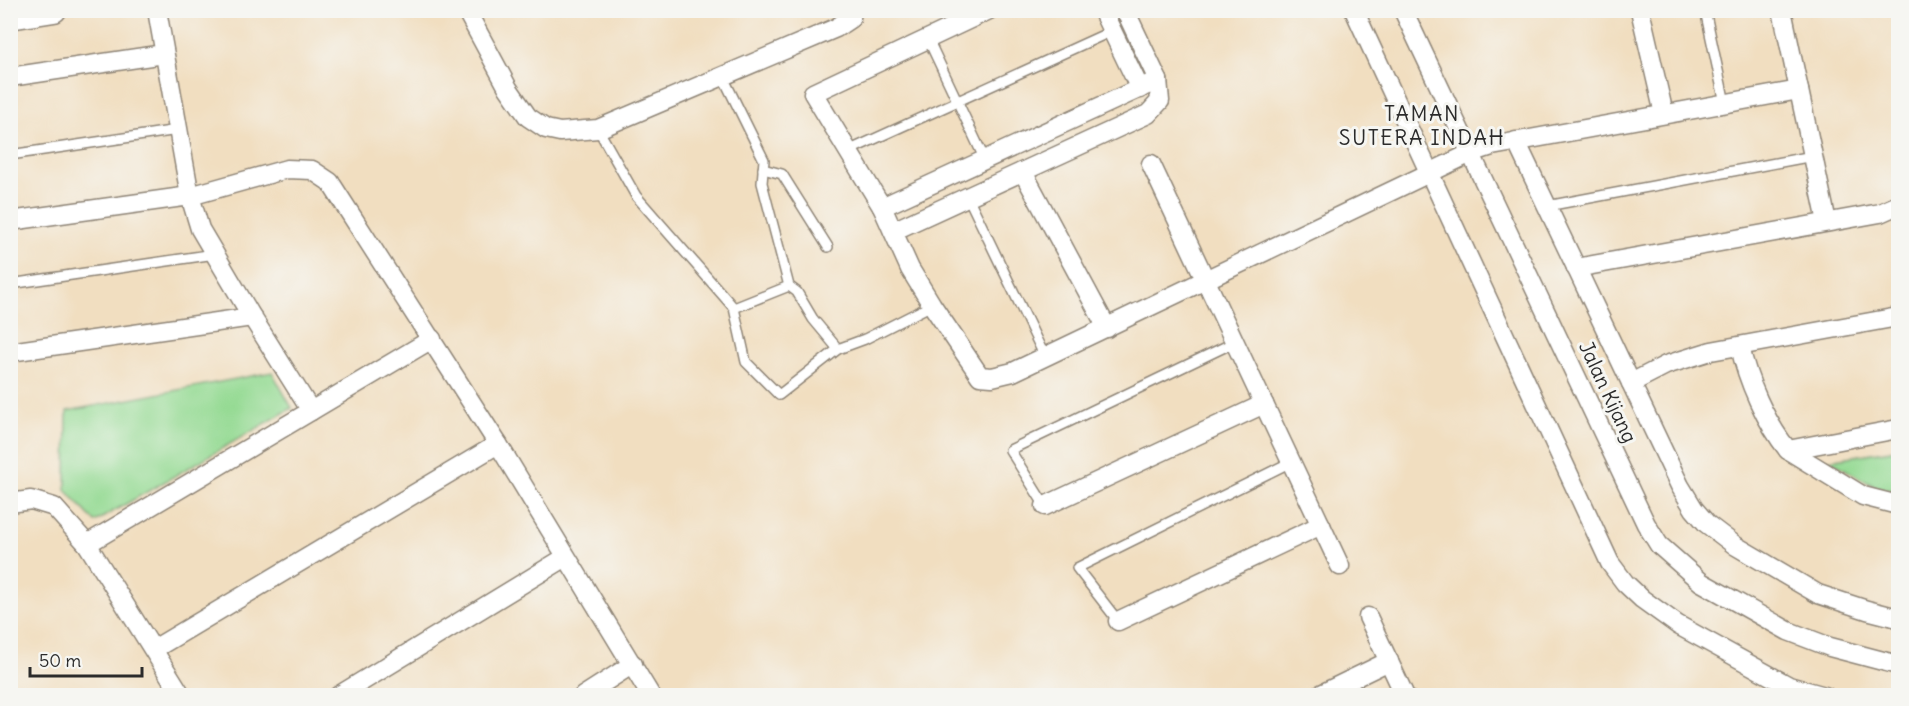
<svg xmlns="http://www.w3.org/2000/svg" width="1909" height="706" font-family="Delius,sans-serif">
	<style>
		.green { fill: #94da93; stroke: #60825f; stroke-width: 1.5 }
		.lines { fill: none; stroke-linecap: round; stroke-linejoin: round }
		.lane-casing { stroke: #8e8476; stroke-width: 12 }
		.street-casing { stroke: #8e8476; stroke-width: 21 }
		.secondary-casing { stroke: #8e8476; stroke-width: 27 }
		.lane { stroke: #fff; stroke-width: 9 }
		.street { stroke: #fff; stroke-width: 18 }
		.secondary { stroke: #fff; stroke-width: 24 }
		.labels { text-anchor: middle; stroke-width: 6; stroke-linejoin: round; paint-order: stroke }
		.street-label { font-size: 20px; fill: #2b2b2b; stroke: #f6f6f2 }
		.neighbourhood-label { font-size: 21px; letter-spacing: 1.5px; fill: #2b2b2b; stroke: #f6f6f2 }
	</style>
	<rect width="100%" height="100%" fill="#f6f6f2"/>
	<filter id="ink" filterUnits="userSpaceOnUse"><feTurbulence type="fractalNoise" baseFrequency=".0167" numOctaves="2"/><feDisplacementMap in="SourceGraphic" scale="12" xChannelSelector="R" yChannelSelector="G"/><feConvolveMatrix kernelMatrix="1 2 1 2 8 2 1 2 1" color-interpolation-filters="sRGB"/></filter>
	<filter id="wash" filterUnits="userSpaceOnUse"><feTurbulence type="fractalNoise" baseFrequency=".008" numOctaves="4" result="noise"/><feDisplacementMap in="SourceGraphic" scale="24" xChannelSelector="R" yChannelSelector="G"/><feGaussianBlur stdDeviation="1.35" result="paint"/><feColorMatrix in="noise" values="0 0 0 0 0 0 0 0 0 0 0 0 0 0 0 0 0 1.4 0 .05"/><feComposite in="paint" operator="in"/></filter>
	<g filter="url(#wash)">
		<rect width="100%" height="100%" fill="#f1dec0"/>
		<g class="green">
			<path d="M272 372 292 408 95 522 66 490 67 411Z"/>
			<path d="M1898 449V492L1874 486 1829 460Z"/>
		</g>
	</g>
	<g filter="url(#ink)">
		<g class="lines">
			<g class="lane-casing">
				<g id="lane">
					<path d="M1705 10 1725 103"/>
					<path d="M928 39 985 160"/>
					<path d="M723 77 764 160 762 183 789 286 797 292 813 319 838 349"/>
					<path d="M598 129 636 196 734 308 746 362 779 395 838 349 865 339 932 305"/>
					<path d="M848 151 1112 31"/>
					<path d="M10 155 178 130"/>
					<path d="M763 169 782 174 828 247"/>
					<path d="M968 197 1045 357"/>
					<path d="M1547 206 1813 156"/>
					<path d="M10 284 215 254"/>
					<path d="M734 308 789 286"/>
					<path d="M1045 506 1010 450 1235 342"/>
					<path d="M1118 621 1077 568 1291 462"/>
				</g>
			</g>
			<g class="street-casing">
				<g id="street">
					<path d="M157 10 190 196 200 229 252 317 311 411"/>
					<path d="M466 10 508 88 528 117 546 129 560 132 598 129 836 28 851 18 852 10"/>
					<path d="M989 10 813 93 882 207 910 269 932 305 980 376 992 377 1013 372 1471 153 1492 146 1799 90"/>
					<path d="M1102 10 1140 89"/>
					<path d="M1354 10 1610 563 1625 583 1642 599 1678 625 1789 686 1825 696"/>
					<path d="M1403 10 1646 524 1659 545 1701 582 1788 631 1830 647 1898 665"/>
					<path d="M1640 10 1664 114"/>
					<path d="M1782 10 1827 222"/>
					<path d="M10 77 164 54"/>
					<path d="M1516 141 1680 486 1694 509 1707 524 1736 546 1818 594 1867 610 1898 618"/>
					<path d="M1151 164 1340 566"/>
					<path d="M1023 172 1107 328"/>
					<path d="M882 207 1158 80"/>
					<path d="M10 221 190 196 287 169 312 170 330 182 498 444 651 696"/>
					<path d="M893 231 1148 114 1160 101 1158 80 1125 10"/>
					<path d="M1576 268 1880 213 1898 205"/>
					<path d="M1740 346C1747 380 1766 423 1788 450L1863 496 1898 505"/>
					<path d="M10 352 252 317"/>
					<path d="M1631 383 1666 365 1711 351 1898 317"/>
					<path d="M1788 450 1898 429"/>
					<path d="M10 503 31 500 54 507 87 544 182 696"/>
					<path d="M1045 506 1264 404"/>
					<path d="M87 544 432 339"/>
					<path d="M1368 617 1405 696"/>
					<path d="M1118 621 1321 525"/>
					<path d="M154 649 498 444"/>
					<path d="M338 696 566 557"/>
					<path d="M583 696 633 664"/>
					<path d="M1317 696 1389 661"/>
				</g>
			</g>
			<g class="secondary-casing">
				<path id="secondary" d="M10 17 54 10"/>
			</g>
			<use href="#lane" class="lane"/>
			<use href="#street" class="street"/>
			<use href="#secondary" class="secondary"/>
		</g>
	</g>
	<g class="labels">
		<g class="street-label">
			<text transform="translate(1608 392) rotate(65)" y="7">Jalan Kijang</text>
		</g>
		<g class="neighbourhood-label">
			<text x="1422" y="121">TAMAN<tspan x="1422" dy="24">SUTERA INDAH</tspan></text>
		</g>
	</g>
	<rect width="1909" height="706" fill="none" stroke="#f6f6f2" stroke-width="36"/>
	<path d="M30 667v9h112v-9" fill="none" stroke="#2b2b2b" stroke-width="3"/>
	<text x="39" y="667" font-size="18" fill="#2b2b2b" stroke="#f6f6f2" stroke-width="4.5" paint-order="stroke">50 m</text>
</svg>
